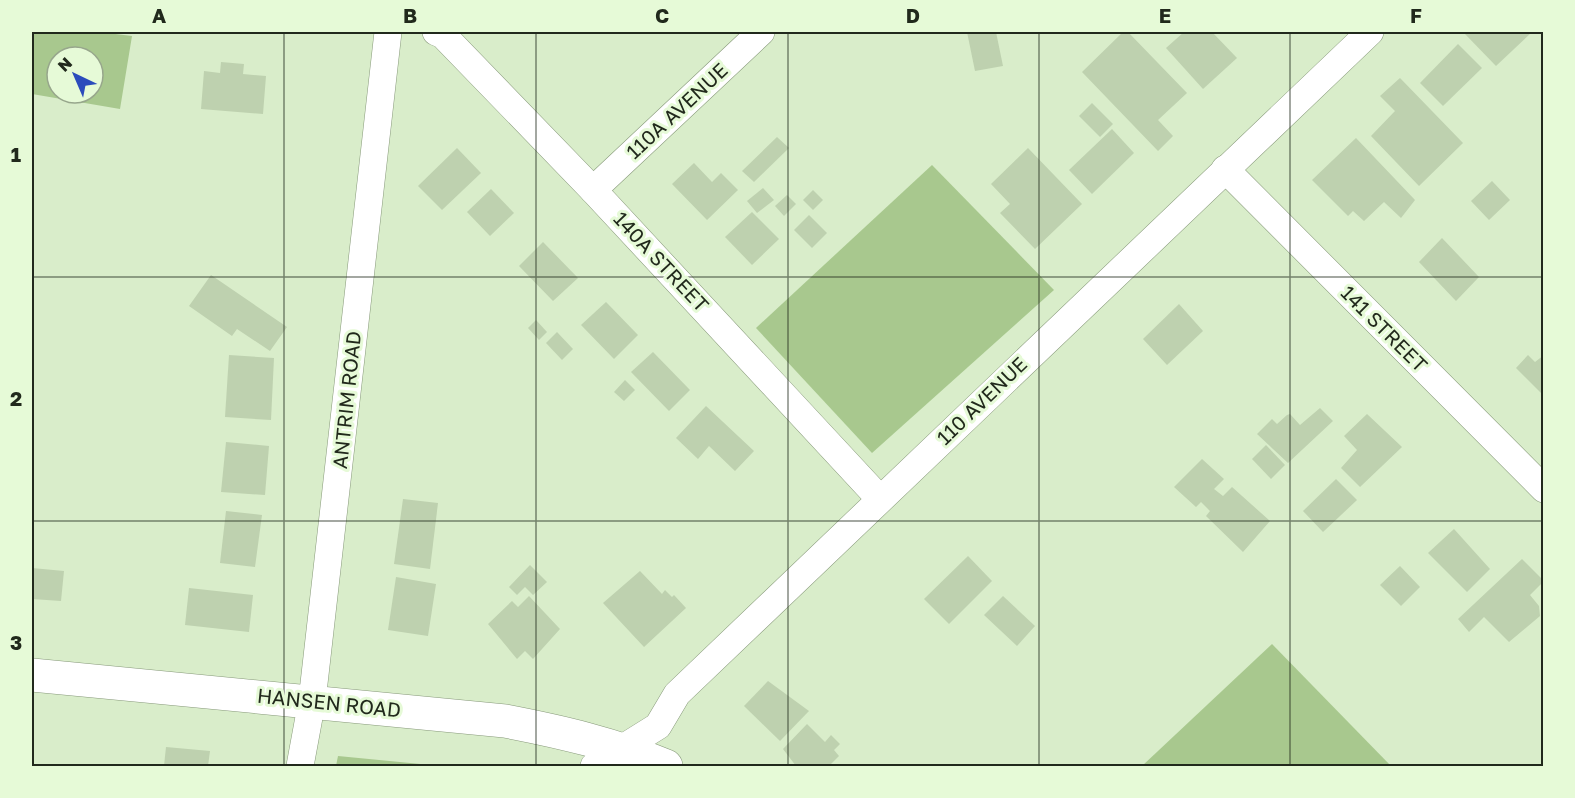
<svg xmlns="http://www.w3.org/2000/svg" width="1575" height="798" font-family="'Golos Text',sans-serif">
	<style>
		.green { fill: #a8c88e; fill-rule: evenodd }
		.building { fill: #bed1af }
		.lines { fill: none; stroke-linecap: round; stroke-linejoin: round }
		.minor-casing { stroke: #87997a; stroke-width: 28 }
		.secondary-casing { stroke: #87997a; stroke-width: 34 }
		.minor { stroke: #fff; stroke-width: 27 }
		.secondary { stroke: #fff; stroke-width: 33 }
		.grid { fill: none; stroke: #21291c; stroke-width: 1.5; stroke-opacity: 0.55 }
		.labels { text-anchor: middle; stroke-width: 6; stroke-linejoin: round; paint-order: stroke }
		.street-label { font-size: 20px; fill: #21291c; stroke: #e6fad7 }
		.neatline { fill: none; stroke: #21291c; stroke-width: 2 }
		.grid-label { font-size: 20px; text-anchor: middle; font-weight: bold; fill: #21291c }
	</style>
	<rect width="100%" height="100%" fill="#d9edca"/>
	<g class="green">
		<path d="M32 32H99L132 36 120 109 32 94ZM57 57H93V93H57Z"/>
		<path d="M932 165 1054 290 872 453 756 328Z"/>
		<path d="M1272 644 1391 766H1142Z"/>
		<path d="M338 756 441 766H336Z"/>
	</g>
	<g class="building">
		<path d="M967 32H996L1003 66 975 71Z"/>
		<path d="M1123 32H1128L1187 93 1158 120 1173 136 1158 151 1082 72Z"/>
		<path d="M1184 32H1212L1237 58 1203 89 1166 48Z"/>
		<path d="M1466 32H1532L1496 66 1464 33Z"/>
		<path d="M1458 44 1482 68 1443 106 1420 83Z"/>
		<path d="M221 62 244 64 243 74 266 76 263 114 201 109 204 71 220 73Z"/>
		<path d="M1400 78 1463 143 1419 186 1371 136 1395 111 1380 96Z"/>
		<path d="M1092 103 1113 124 1100 137 1079 116Z"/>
		<path d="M1112 129 1134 153 1092 194 1069 170Z"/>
		<path d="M777 137 789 148 754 182 742 171Z"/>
		<path d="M1356 138 1415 200 1401 218 1384 202 1364 221 1353 211 1348 216 1312 180Z"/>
		<path d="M457 148 481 173 442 210 418 186Z"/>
		<path d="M1028 148 1082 204 1035 249 1000 213 1010 204 991 184Z"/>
		<path d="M694 163 712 182 721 173 738 190 707 220 672 184Z"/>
		<path d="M1492 181 1510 200 1489 220 1471 201Z"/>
		<path d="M763 188 774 200 757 213 747 201Z"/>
		<path d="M491 189 514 213 490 236 467 212Z"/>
		<path d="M813 190 823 200 813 210 803 200Z"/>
		<path d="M787 195 796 204 784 216 775 206Z"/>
		<path d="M752 212 779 239 752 265 725 237Z"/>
		<path d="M809 215 827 233 812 248 794 230Z"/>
		<path d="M1442 238 1479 277 1456 301 1419 262Z"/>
		<path d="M543 242 578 278 553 301 519 266Z"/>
		<path d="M211 275 287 327 270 351 237 329 232 336 189 306Z"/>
		<path d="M606 302 638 335 614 359 581 325Z"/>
		<path d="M1179 304 1203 331 1167 365 1143 339Z"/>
		<path d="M536 320 547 332 539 340 528 328Z"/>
		<path d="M557 332 573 349 562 360 546 343Z"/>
		<path d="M653 352 690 390 669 411 631 372Z"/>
		<path d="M229 355 274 358 271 420 225 417Z"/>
		<path d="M1528 355 1535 362 1544 355V396L1516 368Z"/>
		<path d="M625 380 635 390 624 401 614 392Z"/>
		<path d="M706 406 754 451 735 471 709 446 698 459 676 438Z"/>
		<path d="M1320 408 1333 421 1288 463 1257 434 1272 419 1277 424 1287 415 1290 414 1300 425Z"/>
		<path d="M1367 414 1402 447 1360 487 1341 468 1357 450 1344 436Z"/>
		<path d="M226 442 269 446 265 495 221 492Z"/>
		<path d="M1266 445 1285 465 1271 479 1252 459Z"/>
		<path d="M1202 459 1224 479 1214 489 1223 496 1232 487 1270 521 1243 552 1206 516 1210 511 1201 502 1196 507 1174 487Z"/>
		<path d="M1336 479 1357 500 1323 532 1303 511Z"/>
		<path d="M403 499 438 503 430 569 394 564Z"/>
		<path d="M226 511 262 515 255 567 220 563Z"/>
		<path d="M1454 529 1490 569 1467 592 1428 553Z"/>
		<path d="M968 556 992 581 949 624 924 599Z"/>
		<path d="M1522 559 1544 581 1530 595 1539 606 1540 616 1509 642 1484 617 1469 632 1458 619Z"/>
		<path d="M530 565 547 582 533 595 525 587 517 595 509 587Z"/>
		<path d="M1400 566 1420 587 1401 606 1380 585Z"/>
		<path d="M32 568 64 571 61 601 32 599Z"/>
		<path d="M640 571 662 594 665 590 672 597 674 595 686 608 644 647 603 603Z"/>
		<path d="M396 577 436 584 428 636 388 630Z"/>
		<path d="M189 588 253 595 249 632 185 625Z"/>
		<path d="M529 596 560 629 533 659 525 651 517 659 488 624 512 601 518 607Z"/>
		<path d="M1003 596 1035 626 1017 646 984 615Z"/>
		<path d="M768 681 809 711 780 741 744 706Z"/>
		<path d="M807 724 825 742 831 735 840 744 834 750 839 756 829 766H796L783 749Z"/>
		<path d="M166 747 210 751 208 766H164Z"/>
	</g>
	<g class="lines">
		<g class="minor-casing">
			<g id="minor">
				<path d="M436 32 443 35 593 190 880 499"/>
				<path d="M1225 169 1544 489"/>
				<path d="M593 190 761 32"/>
				<path d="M300 766 312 701 388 32"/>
				<path d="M594 766 658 726 677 694 1370 32"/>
			</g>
		</g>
		<g class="secondary-casing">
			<path id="secondary" d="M32 675 505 721C562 732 614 744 666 766"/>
		</g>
		<use href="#minor" class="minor"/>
		<use href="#secondary" class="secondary"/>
	</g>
	<path class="grid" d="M284 32V766M536 32V766M788 32V766M1039 32V766M1290 32V766M32 277H1544M32 521H1544"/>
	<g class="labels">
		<g class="street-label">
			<text transform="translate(677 111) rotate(-43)" y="7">110A AVENUE</text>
			<text transform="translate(661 262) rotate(47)" y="7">140A STREET</text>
			<text transform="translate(1384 329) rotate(45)" y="7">141 STREET</text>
			<text transform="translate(347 400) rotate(-84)" y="7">ANTRIM ROAD</text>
			<text transform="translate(982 401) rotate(-44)" y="7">110 AVENUE</text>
			<text transform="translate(329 703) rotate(6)" y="7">HANSEN ROAD</text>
		</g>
	</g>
	<rect width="1575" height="798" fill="none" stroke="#e6fad7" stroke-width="66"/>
	<g transform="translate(75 75) rotate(316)"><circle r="28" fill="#e6fad7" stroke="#97a68c" stroke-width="1.5"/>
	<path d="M0-4.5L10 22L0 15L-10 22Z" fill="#2b4cbc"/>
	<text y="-9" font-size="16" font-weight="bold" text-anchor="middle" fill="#21291c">N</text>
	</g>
	<rect x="33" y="33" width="1509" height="732" class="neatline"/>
	<g class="grid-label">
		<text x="159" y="23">A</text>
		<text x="410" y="23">B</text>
		<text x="662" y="23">C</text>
		<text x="913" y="23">D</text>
		<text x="1165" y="23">E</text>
		<text x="1416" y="23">F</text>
		<text x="16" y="162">1</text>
		<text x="16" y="406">2</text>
		<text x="16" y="650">3</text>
	</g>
</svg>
